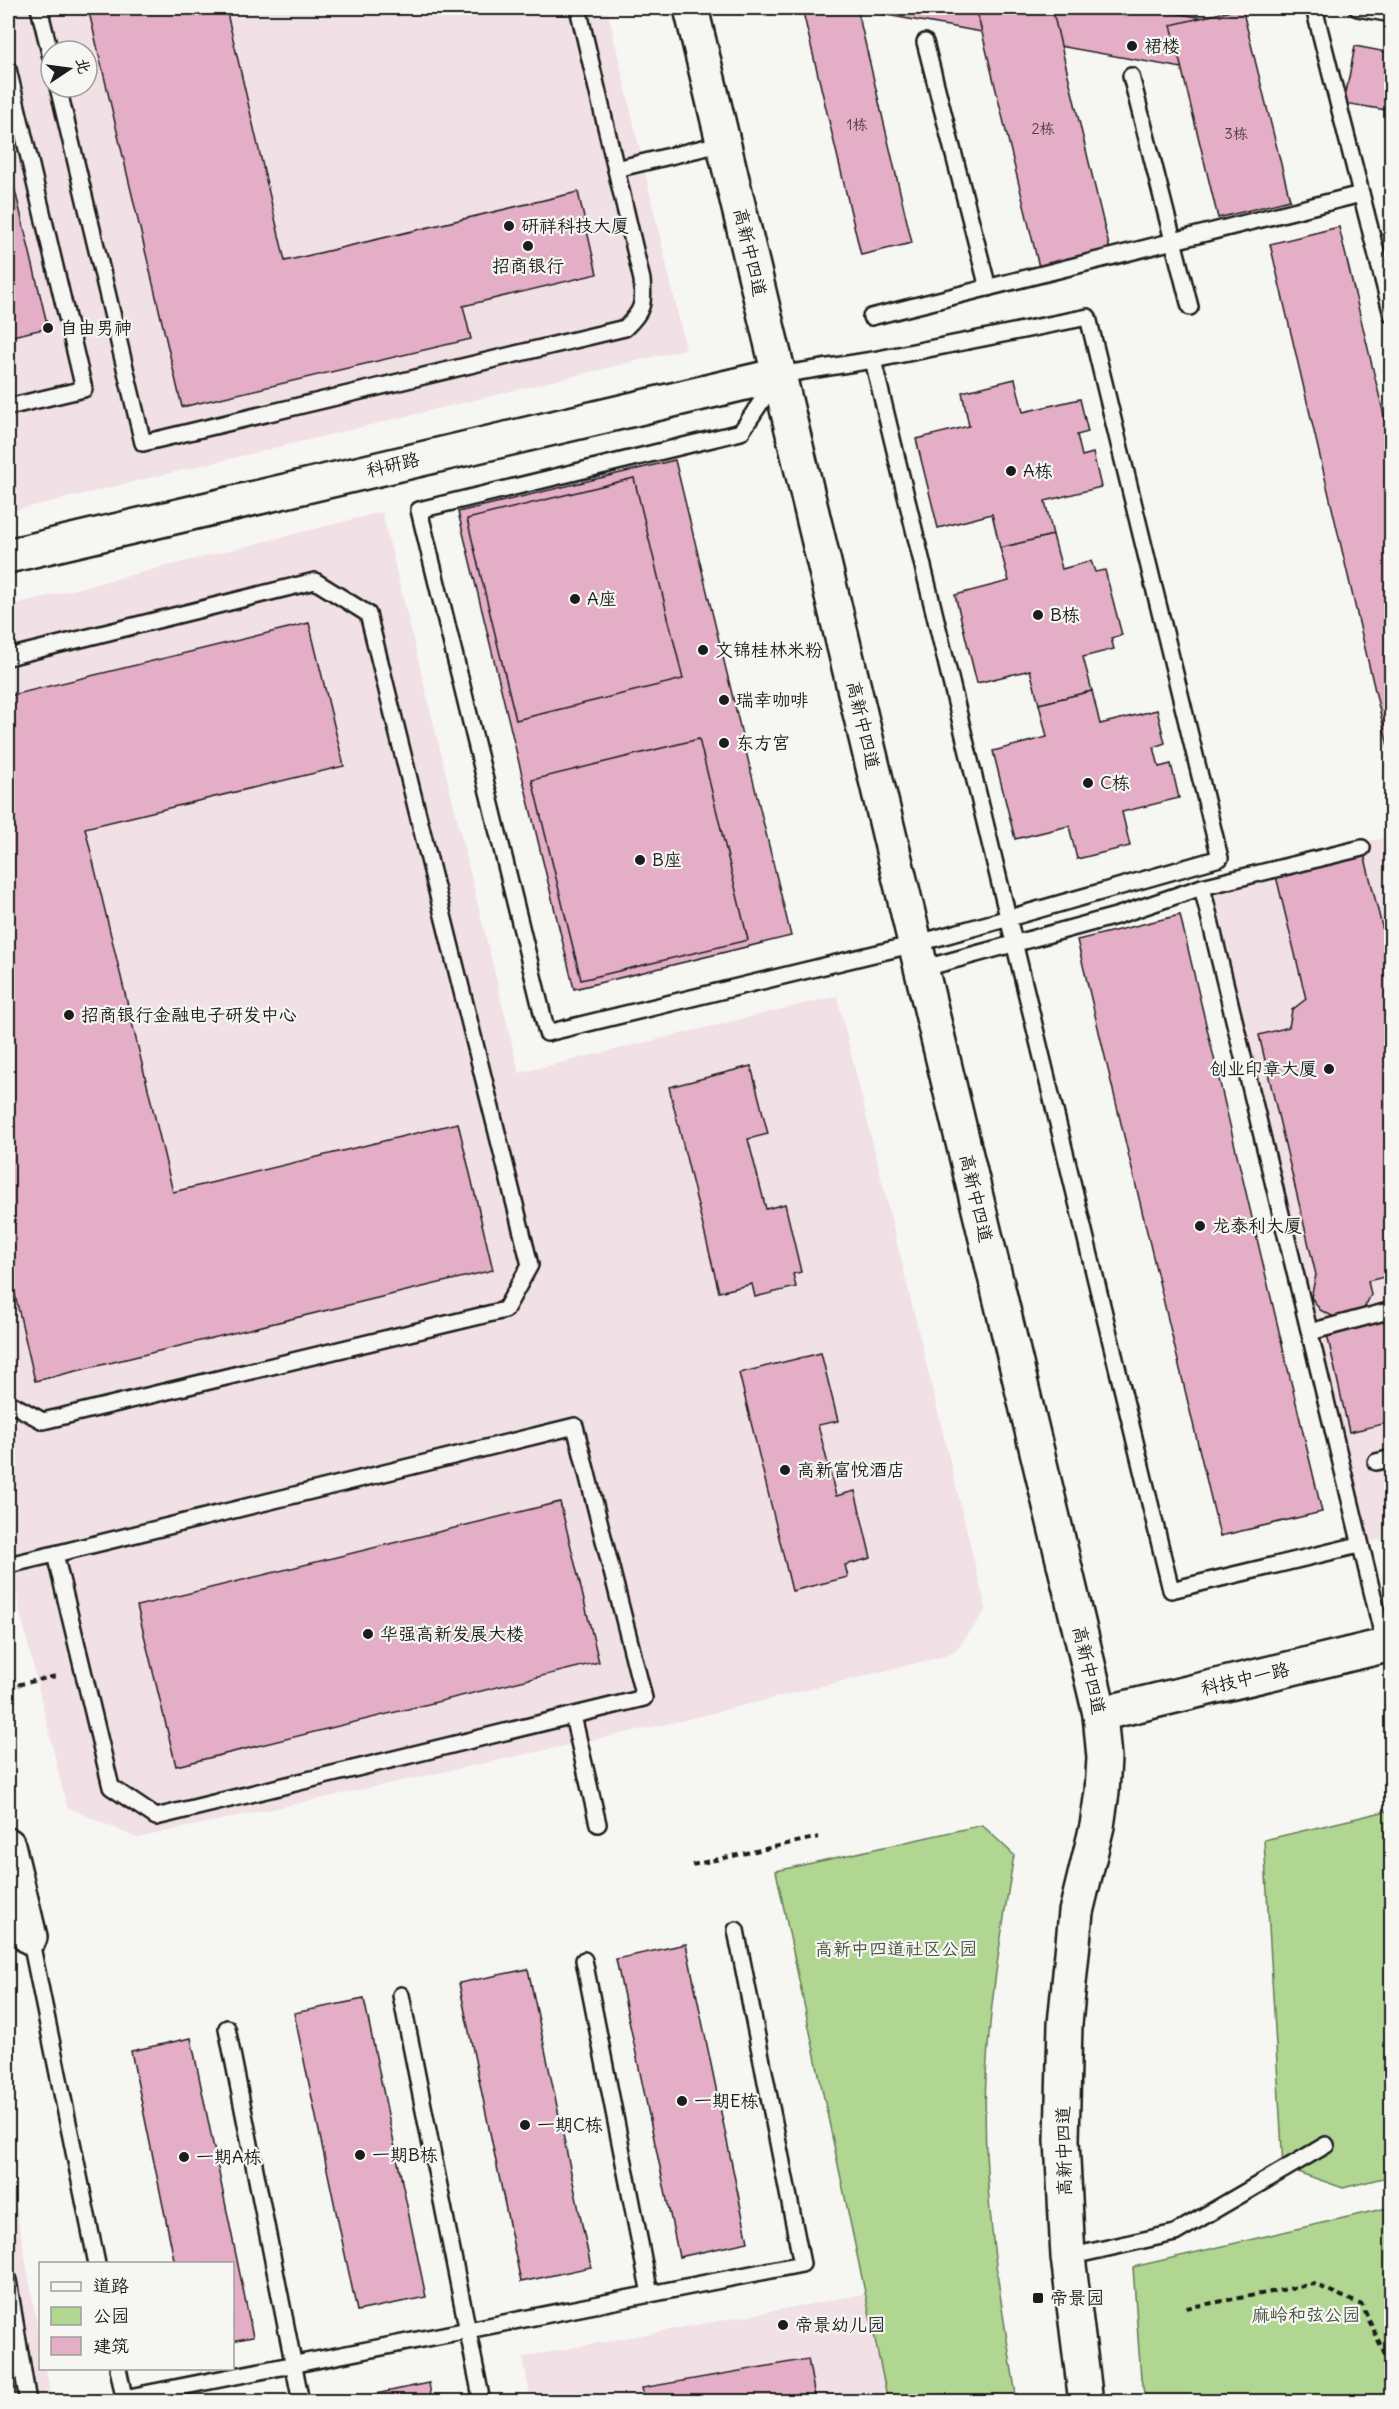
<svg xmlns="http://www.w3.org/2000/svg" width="1399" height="2409" font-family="Delius,'LXGW WenKai TC',sans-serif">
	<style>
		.built { fill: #f1e0e5; fill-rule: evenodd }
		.green { fill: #b0d692; stroke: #667957; stroke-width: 1.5 }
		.building { fill: #e4aec6; stroke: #1c1c1c; stroke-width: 1.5 }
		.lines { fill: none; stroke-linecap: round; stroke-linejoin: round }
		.lane-casing { stroke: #1c1c1c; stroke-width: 20 }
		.secondary-casing { stroke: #1c1c1c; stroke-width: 38 }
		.path { stroke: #1c1c1c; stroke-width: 4; stroke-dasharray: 6 4.5; stroke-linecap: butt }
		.lane { stroke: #f6f6f2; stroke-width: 15 }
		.secondary { stroke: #f6f6f2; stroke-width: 33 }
		.poi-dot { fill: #1c1c1c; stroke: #f6f6f2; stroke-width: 2 }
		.labels { text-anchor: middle; stroke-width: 4.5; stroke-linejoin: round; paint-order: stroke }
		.number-label { font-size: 15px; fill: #4e4046 }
		.poi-label { font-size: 18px; fill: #1c1c1c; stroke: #f6f6f2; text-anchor: start }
		.street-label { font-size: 18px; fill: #1c1c1c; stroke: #f6f6f2 }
		.park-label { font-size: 18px; fill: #48543f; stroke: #f6f6f2 }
	</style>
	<rect width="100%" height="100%" fill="#f6f6f2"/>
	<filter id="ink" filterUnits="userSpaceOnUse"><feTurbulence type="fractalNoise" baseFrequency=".0167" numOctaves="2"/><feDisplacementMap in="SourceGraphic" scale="12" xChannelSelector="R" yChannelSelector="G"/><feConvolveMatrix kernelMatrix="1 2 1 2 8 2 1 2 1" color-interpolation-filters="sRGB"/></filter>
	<g filter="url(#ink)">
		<g class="built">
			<path d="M8 8H607L686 349 8 512ZM51 51H87V87H51Z"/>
			<path d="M382 512 519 1073 837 996 986 1610 956 1650 945 1656 680 1721 137 1838 67 1807 8 1561V606Z"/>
			<path d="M1391 836V1537L1359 1545 1200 881Z"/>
			<path d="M8 2162 40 2341V2368L46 2369 52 2401H8Z"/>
			<path d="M865 2294 888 2401H531L523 2357Z"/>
		</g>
		<g class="green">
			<path d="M1391 1810V2176L1343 2188 1283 2167 1264 1840Z"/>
			<path d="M982 1825 1014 1855C1002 1928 990 2001 986 2076 981 2185 999 2294 1017 2401H888L776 1871Z"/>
			<path d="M1391 2207V2401H1146L1141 2379 1133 2267Z"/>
		</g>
		<g class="building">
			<path d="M88 8H253L227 13 285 261 578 192 597 274 463 306 471 339 182 407Z"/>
			<path d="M802 8H857L912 243 861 255Z"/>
			<path d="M859 8H1145L1234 23 1182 68 859 10Z"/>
			<path d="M976 8H1052L1110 250 1039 267Z"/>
			<path d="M1242 8 1290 200 1218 218 1171 25Z"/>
			<path d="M1355 46 1392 53V111L1344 103Z"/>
			<path d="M8 161 48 328 8 337Z"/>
			<path d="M1339 227 1392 449V763L1270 244Z"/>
			<path d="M1015 379 1023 412 1080 399 1088 432 1077 435 1082 456 1093 453 1101 487 1045 501 1053 535 1000 548 992 514 938 528 916 439 969 426 962 392Z"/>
			<path d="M675 460 791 936 574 989 458 512Z"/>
			<path d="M634 478 683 679 516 720 467 519Z"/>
			<path d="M1053 535 1062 569 1091 561 1095 572 1105 570 1122 635 1111 638 1114 649 1083 657 1092 691 1039 704 1030 670 977 683 955 595 1009 581 1000 548Z"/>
			<path d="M309 623 344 766 85 828 173 1192 458 1123 493 1270 35 1381 8 1264V696Z"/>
			<path d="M1092 691 1100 724 1157 710 1165 743 1154 747 1159 767 1171 764 1179 798 1122 812 1130 846 1077 859 1069 826 1015 839 993 751 1047 737 1039 704Z"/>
			<path d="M699 739 748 940 581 980 532 780Z"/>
			<path d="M1364 854 1392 967V1103L1387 1104 1392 1121V1275L1368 1281 1371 1295 1361 1314 1340 1320 1320 1310 1311 1297 1316 1275 1259 1035 1289 1027 1292 1010 1306 999 1276 876Z"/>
			<path d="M1180 915 1322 1512 1220 1536 1077 940Z"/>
			<path d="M751 1066 768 1134 748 1139 766 1209 785 1204 801 1272 793 1274 796 1287 755 1297 752 1284 719 1292 669 1087Z"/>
			<path d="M1392 1318V1422L1349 1432 1327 1334Z"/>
			<path d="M821 1353 838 1421 818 1425 836 1496 855 1491 871 1558 845 1565 848 1577 792 1591 739 1373Z"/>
			<path d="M560 1502 599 1662 176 1766 137 1606Z"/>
			<path d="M686 1944 748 2242 679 2257 616 1959Z"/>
			<path d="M528 1969 591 2267 521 2282 459 1983Z"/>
			<path d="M364 1999 426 2297 357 2311 294 2013Z"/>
			<path d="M191 2038 253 2337 232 2341V2264H175L131 2051Z"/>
			<path d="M808 2359 816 2402H645L642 2388Z"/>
			<path d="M429 2383 432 2402H362L361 2397Z"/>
		</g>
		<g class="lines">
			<g class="lane-casing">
				<g id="lane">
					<path d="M39 8 51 57"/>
					<path d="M1314 8 1392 315"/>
					<path d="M1357 8 1392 14"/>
					<path d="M925 42 988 288"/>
					<path d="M8 69 84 389 8 407"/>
					<path d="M1131 76 1190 307"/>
					<path d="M58 87 143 443 625 328C643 311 644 304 642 280L578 8"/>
					<path d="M616 169 724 143"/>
					<path d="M871 317 1361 194"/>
					<path d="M873 360 1088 317 1220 858 1009 918 915 944 547 1033 419 510 741 432 779 375 873 360 1171 1590 1359 1545"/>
					<path d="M8 657 315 581 368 614 530 1265 505 1310 43 1421 8 1402"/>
					<path d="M1202 887 1362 848"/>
					<path d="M921 969 1116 916 1202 887 1385 1645"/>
					<path d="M1310 1332 1392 1310"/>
					<path d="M575 1426 644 1698 156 1817 111 1787 55 1554Z"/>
					<path d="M1376 1462 1392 1458"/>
					<path d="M8 1565 55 1554"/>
					<path d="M573 1716 598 1824"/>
					<path d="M30 1937 97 2264"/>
					<path d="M584 1960 650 2294"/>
					<path d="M401 1995 482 2402"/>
					<path d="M227 2028 301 2402"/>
					<path d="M1068 2257 1175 2233 1326 2145"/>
					<path d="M8 2280 28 2402"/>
					<path d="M118 2368 125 2402"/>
					<path d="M124 2398 802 2264 736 1930"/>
				</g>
			</g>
			<g class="secondary-casing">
				<g id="secondary">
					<path d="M691 8 1100 1714 1104 1758 1102 1792 1097 1826 1076 1912 1065 2024 1062 2140 1068 2257 1086 2402"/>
					<path d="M8 556 779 375"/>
					<path d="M1100 1714 1392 1644"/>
					<path d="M8 1845 30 1937"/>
				</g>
			</g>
			<g class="path">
				<path d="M8 1687 56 1676"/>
				<path d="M692 1865 819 1837"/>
				<path d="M1186 2308 1314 2284 1362 2305 1386 2357 1392 2388"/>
			</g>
			<use href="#lane" class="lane"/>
			<use href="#secondary" class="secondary"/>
		</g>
	</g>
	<g class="poi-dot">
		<circle cx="1132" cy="46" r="6"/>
		<circle cx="509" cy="226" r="6"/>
		<circle cx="528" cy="246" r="6"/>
		<circle cx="48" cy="328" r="6"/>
		<circle cx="1011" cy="471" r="6"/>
		<circle cx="575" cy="599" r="6"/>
		<circle cx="1038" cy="615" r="6"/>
		<circle cx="703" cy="650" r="6"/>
		<circle cx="724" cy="700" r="6"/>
		<circle cx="724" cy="743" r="6"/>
		<circle cx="1088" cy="783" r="6"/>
		<circle cx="640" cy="860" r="6"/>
		<circle cx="69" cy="1015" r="6"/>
		<circle cx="1329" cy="1069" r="6"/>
		<circle cx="1200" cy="1226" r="6"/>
		<circle cx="785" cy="1470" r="6"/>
		<circle cx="368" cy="1634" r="6"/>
		<circle cx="682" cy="2101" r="6"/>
		<circle cx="525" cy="2125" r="6"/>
		<circle cx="360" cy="2155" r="6"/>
		<circle cx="184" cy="2157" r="6"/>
		<rect x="1032" y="2292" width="12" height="12" rx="3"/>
		<circle cx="783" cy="2325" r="6"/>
	</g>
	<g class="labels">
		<g class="number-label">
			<text x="857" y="130">1栋</text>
			<text x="1043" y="134">2栋</text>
			<text x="1236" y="139">3栋</text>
		</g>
		<g class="poi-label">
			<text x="1144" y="52">裙楼</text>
			<text x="521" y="232">研祥科技大厦</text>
			<text x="528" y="272" text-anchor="middle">招商银行</text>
			<text x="60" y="334">自由男神</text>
			<text x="1023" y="477">A栋</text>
			<text x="587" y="605">A座</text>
			<text x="1050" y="621">B栋</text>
			<text x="715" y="656">文锦桂林米粉</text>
			<text x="736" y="706">瑞幸咖啡</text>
			<text x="736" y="749">东方宫</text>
			<text x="1100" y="789">C栋</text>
			<text x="652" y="866">B座</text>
			<text x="81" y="1021">招商银行金融电子研发中心</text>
			<text x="1317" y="1075" text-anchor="end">创业印章大厦</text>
			<text x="1212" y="1232">龙泰利大厦</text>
			<text x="797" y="1476">高新富悦酒店</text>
			<text x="380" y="1640">华强高新发展大楼</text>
			<text x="694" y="2107">一期E栋</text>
			<text x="537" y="2131">一期C栋</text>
			<text x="372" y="2161">一期B栋</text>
			<text x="196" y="2163">一期A栋</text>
			<text x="1050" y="2304">帝景园</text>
			<text x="795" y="2331">帝景幼儿园</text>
		</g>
		<g class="street-label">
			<text transform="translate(750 252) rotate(77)" y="6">高新中四道</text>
			<text transform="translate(393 465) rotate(-13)" y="6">科研路</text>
			<text transform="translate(863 725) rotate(77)" y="6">高新中四道</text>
			<text transform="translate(976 1198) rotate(77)" y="6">高新中四道</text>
			<text transform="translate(1089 1670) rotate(77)" y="6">高新中四道</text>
			<text transform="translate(1245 1679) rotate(-13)" y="6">科技中一路</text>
			<text transform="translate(1064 2151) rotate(-91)" y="6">高新中四道</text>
		</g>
		<g class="park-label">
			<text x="896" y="1955">高新中四道社区公园</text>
			<text x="1306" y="2321">麻岭和弦公园</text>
		</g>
	</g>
	<rect width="1399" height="2409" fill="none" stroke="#f6f6f2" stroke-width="30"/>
	<rect x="15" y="15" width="1369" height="2379" fill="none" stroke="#1c1c1c" stroke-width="2" filter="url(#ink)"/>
	<rect x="39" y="2262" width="195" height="108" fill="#f6f6f2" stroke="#9f9f9c" stroke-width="1.5"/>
	<rect x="51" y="2282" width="30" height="9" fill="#f6f6f2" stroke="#9f9f9c" stroke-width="1.5"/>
	<text x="93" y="2292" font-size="18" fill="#1c1c1c">道路</text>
	<rect x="51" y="2307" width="30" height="18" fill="#b0d692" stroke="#9f9f9c" stroke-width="1.5"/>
	<text x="93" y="2322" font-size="18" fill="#1c1c1c">公园</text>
	<rect x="51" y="2337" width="30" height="18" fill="#e4aec6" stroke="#9f9f9c" stroke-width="1.5"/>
	<text x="93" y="2352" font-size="18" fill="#1c1c1c">建筑</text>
	<g transform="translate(69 69) rotate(77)"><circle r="28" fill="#f6f6f2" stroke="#9f9f9c" stroke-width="1.5"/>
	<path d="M0-4.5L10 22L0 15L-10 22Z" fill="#1c1c1c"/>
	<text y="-9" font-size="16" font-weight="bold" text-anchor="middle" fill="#1c1c1c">北</text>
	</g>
</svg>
